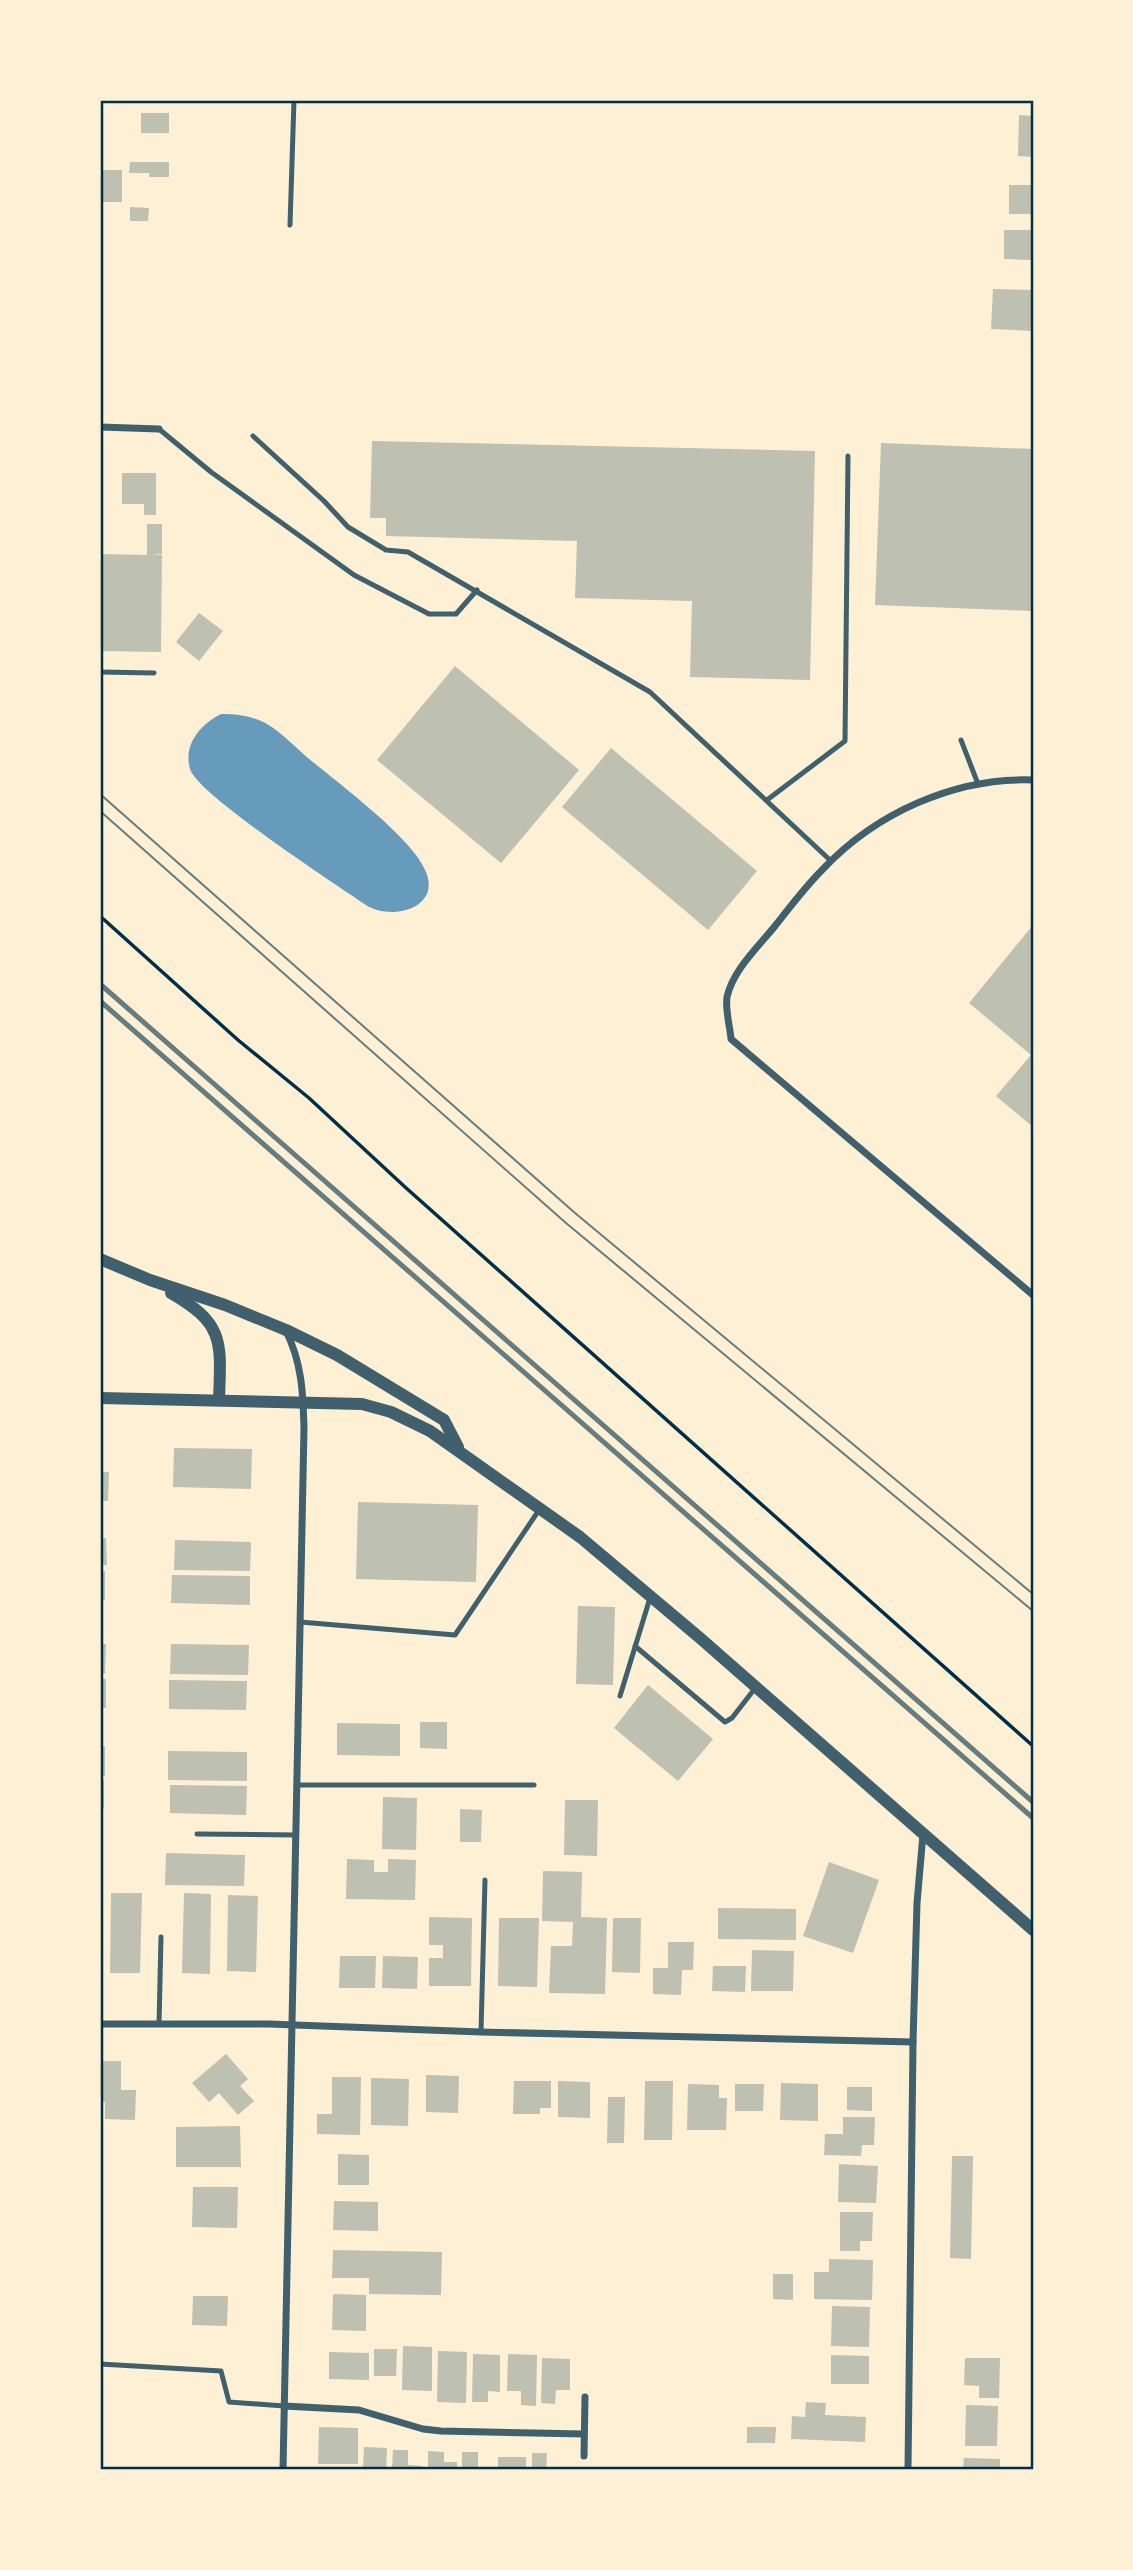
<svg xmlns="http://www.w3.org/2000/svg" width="1133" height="2570" font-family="'Open Sans',sans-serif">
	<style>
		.water { fill: #669bbc }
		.building { fill: #bec0b2 }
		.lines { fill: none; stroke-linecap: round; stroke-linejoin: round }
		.path { stroke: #003049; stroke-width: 3.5 }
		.service { stroke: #3f606c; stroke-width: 5 }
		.minor { stroke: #3f606c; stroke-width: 7 }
		.tertiary { stroke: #3f606c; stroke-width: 12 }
		.tram { stroke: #657d81; stroke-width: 2 }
		.rail { stroke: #657d81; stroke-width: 5 }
		.neatline { fill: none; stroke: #003049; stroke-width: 2.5 }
	</style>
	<rect width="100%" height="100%" fill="#fdf0d5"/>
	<path class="water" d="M221 714C238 714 253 716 267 724 282 733 295 747 308 758 338 783 414 839 426 872 441 909 390 921 366 905 338 886 197 794 190 769 183 744 201 724 221 714Z"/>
	<g class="building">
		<rect x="141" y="113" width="28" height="20"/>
		<path d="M1019 115 1033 116V157L1018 156Z"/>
		<path d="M130 162H169V177H149V173H129Z"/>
		<rect x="100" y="170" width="22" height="32"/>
		<rect x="1009" y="185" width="24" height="29"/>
		<path d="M130 207 149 208 148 221H130Z"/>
		<path d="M1004 230H1033V260L1004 259Z"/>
		<path d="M993 289 1033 290V331L991 329Z"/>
		<path d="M372 441 815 451 810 680 690 677 692 601 575 598 577 541 386 536V518H370Z"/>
		<path d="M881 443 1033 449V611L875 605Z"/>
		<path d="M122 473H156V515H144V504H122Z"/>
		<path d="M147 524H162V554H152L162 555 161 652 100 651V554L147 555Z"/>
		<path d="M199 613 223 631 199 661 176 642Z"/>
		<path d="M455 666 579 770 501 863 377 760Z"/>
		<path d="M611 748 757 871 708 930 562 807Z"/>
		<path d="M1033 925V1127L996 1096 1031 1055 969 1003Z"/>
		<path d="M174 1448 252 1449 251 1489 173 1487Z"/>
		<path d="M100 1472H109L108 1501H100Z"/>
		<path d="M358 1502 478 1505 476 1582 356 1579Z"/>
		<path d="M100 1538H106L107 1565H100Z"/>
		<path d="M175 1540 251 1542 250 1571 174 1570Z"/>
		<rect x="100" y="1571" width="5" height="29"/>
		<path d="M172 1575 250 1576V1605L171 1603Z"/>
		<path d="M578 1606 615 1607 613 1685 576 1684Z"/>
		<path d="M100 1644H106L105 1674 100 1673Z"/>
		<path d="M171 1644 249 1645 248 1675 170 1674Z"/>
		<rect x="100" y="1679" width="6" height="29"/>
		<path d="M169 1680 247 1681 246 1710 169 1709Z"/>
		<path d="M648 1685 713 1739 678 1781 614 1728Z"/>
		<path d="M420 1722H447V1749L420 1748Z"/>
		<path d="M337 1723 400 1724V1756L337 1755Z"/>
		<path d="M100 1746H105V1776L100 1775Z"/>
		<path d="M168 1751 247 1752V1781L168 1780Z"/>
		<rect x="100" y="1780" width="4" height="29"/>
		<path d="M170 1785 247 1786 246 1815 170 1813Z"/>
		<path d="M383 1797 417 1798 416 1850 382 1849Z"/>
		<path d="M565 1800H598L597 1856 564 1855Z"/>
		<path d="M460 1809 482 1810 481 1842H460Z"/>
		<path d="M166 1853 245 1855 244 1886 165 1885Z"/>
		<path d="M347 1859 374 1860V1872H388V1859L416 1860 415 1900 346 1899Z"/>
		<path d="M829 1862 879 1880 853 1953 803 1936Z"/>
		<path d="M543 1871 582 1872 581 1917 607 1918 605 1994 549 1993 551 1946H572L573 1922 542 1921Z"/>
		<path d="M111 1893H142L140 1973H110Z"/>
		<path d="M184 1893 211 1894 210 1974 182 1973Z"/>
		<path d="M228 1895 258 1896 256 1972 227 1971Z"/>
		<path d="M718 1908 796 1909V1940L718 1939Z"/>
		<path d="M429 1917 472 1918 471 1986H429V1958H443V1945H429Z"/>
		<path d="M499 1918H539L537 1987 498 1986Z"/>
		<path d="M613 1918H641L640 1973 612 1972Z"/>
		<path d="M100 1935H103L102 1976H100Z"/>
		<path d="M668 1942H694L693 1970H682L681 1995 653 1994V1968H668Z"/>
		<path d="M752 1950 794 1951 793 1991H751Z"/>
		<path d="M340 1956H376L375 1988H339Z"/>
		<path d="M383 1956 418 1957 417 1989 382 1988Z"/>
		<path d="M713 1966H746L745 1992 712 1991Z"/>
		<path d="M226 2054 248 2079 240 2086 254 2101 238 2115 219 2093 209 2102 192 2083Z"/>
		<path d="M100 2061H121V2090H136L135 2120 105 2119V2102H100Z"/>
		<path d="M426 2075 459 2076 458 2113 426 2112Z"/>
		<path d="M332 2077H361L360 2135 317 2134V2114H332Z"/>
		<path d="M371 2078 409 2079 408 2126 371 2125Z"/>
		<path d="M514 2081H551V2108H540V2114H513Z"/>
		<path d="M558 2081 590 2082V2118L558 2117Z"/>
		<path d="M645 2081H673L672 2140H644Z"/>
		<path d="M781 2083 818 2084V2121L780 2120Z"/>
		<path d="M688 2084 719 2085V2098H727L726 2130H687Z"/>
		<path d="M735 2084H764L763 2111H735Z"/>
		<path d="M847 2087H872V2111L847 2110Z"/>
		<path d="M608 2097H625L624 2143H607Z"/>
		<path d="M843 2117H875L874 2145H862L861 2156 824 2155 825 2134H843Z"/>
		<path d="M240 2126 241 2167H176V2127Z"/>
		<path d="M338 2154 369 2155V2185H338Z"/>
		<path d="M952 2156H973L971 2259 950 2258Z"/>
		<path d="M839 2164 878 2166 876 2203 838 2202Z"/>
		<path d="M193 2187H238L237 2228 192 2227Z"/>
		<path d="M334 2201 378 2202V2231L333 2230Z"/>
		<path d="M840 2212H873L872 2241H860V2251H840Z"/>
		<path d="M333 2250 442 2252 441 2295 369 2294V2278H332Z"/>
		<path d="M829 2259 873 2260 872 2300 814 2299V2272H829Z"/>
		<path d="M773 2274H793V2300L773 2299Z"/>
		<path d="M333 2294 366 2295V2331L332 2330Z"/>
		<path d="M193 2296H228L227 2326 192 2325Z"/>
		<path d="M832 2306 870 2307 869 2347 831 2346Z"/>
		<path d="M403 2346 432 2347V2391L402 2390Z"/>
		<path d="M374 2349H397L396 2376H374Z"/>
		<path d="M438 2351 467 2352 466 2403 437 2402Z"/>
		<path d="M329 2352 369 2353V2380L329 2379Z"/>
		<path d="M473 2354 500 2355V2392L488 2391V2402H472Z"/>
		<path d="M508 2354 537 2355 536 2406 521 2405V2391H507Z"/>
		<path d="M831 2355 869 2356V2384H831Z"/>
		<path d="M542 2358 570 2359V2390H556L555 2404 541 2403Z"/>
		<path d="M965 2358H1000L999 2398H979V2386L964 2385Z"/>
		<path d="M806 2402 826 2403 825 2415 866 2417 865 2442 791 2439 792 2416 805 2417Z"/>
		<path d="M966 2405 998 2406 997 2446H965Z"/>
		<path d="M319 2427 358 2428V2464H318Z"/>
		<path d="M747 2427H776L775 2443H747Z"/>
		<path d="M364 2447 387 2448 386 2470H363Z"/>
		<path d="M393 2450H408V2465L422 2466 421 2470H392Z"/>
		<path d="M428 2451 444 2452V2462H457V2470H428Z"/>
		<path d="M462 2452H478V2467L491 2468V2470H462Z"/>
		<path d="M532 2453H547L546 2470H532Z"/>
		<rect x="498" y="2457" width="28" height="13"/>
		<path d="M964 2458 1000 2459V2470H963Z"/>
	</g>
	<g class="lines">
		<path class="path" d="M100 916 238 1040 309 1098 405 1187 1033 1746"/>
		<g class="service">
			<path d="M290 225 294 100"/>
			<path d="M159 429 211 472 354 575 429 614H456L477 590"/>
			<path d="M253 436 324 501 348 527 386 550 408 552 650 692 831 861"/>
			<path d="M100 672 154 673"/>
			<path d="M961 740 978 784"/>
			<path d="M767 800 845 741 848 456"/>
			<path d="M300 1622 455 1635 539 1510"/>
			<path d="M635 1646 725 1722 732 1718 756 1687"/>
			<path d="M620 1696 650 1598"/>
			<path d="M297 1785H534"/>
			<path d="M197 1834 296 1835"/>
			<path d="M159 2024 161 1937"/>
			<path d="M481 2032 485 1880"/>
			<path d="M100 2364 221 2371 229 2402 284 2406"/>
		</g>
		<g class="minor">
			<path d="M100 427 159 429"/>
			<path d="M1033 780C955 777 876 813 823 869 805 887 790 907 775 926 758 947 733 970 727 997 725 1009 730 1027 731 1039L1033 1295"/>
			<path d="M100 2024H269L481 2032 913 2042"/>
			<path d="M284 2406 359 2410 423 2429 441 2431 584 2434"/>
			<path d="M584 2456 585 2397"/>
			<path d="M283 2470 304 1428C303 1393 302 1363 286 1331"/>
			<path d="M908 2470 913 2042 917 1903 923 1834"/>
		</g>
		<g class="tertiary">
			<path d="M100 1259 150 1280 225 1305 286 1330 337 1355 444 1420 458 1447"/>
			<path d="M171 1293C225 1324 221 1342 219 1400"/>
			<path d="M100 1398 362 1404 391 1412 430 1431 580 1537 700 1638 1033 1930"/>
		</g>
		<g class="tram">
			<path d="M100 794 575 1213 1033 1594"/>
			<path d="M100 811 566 1223 1033 1611"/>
		</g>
		<g class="rail">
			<path d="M100 984 1033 1802"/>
			<path d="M100 1001 1033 1818"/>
		</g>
	</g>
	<rect width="1133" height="2570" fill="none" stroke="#fdf0d5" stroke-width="203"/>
	<rect x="102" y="102" width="930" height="2366" class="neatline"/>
</svg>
